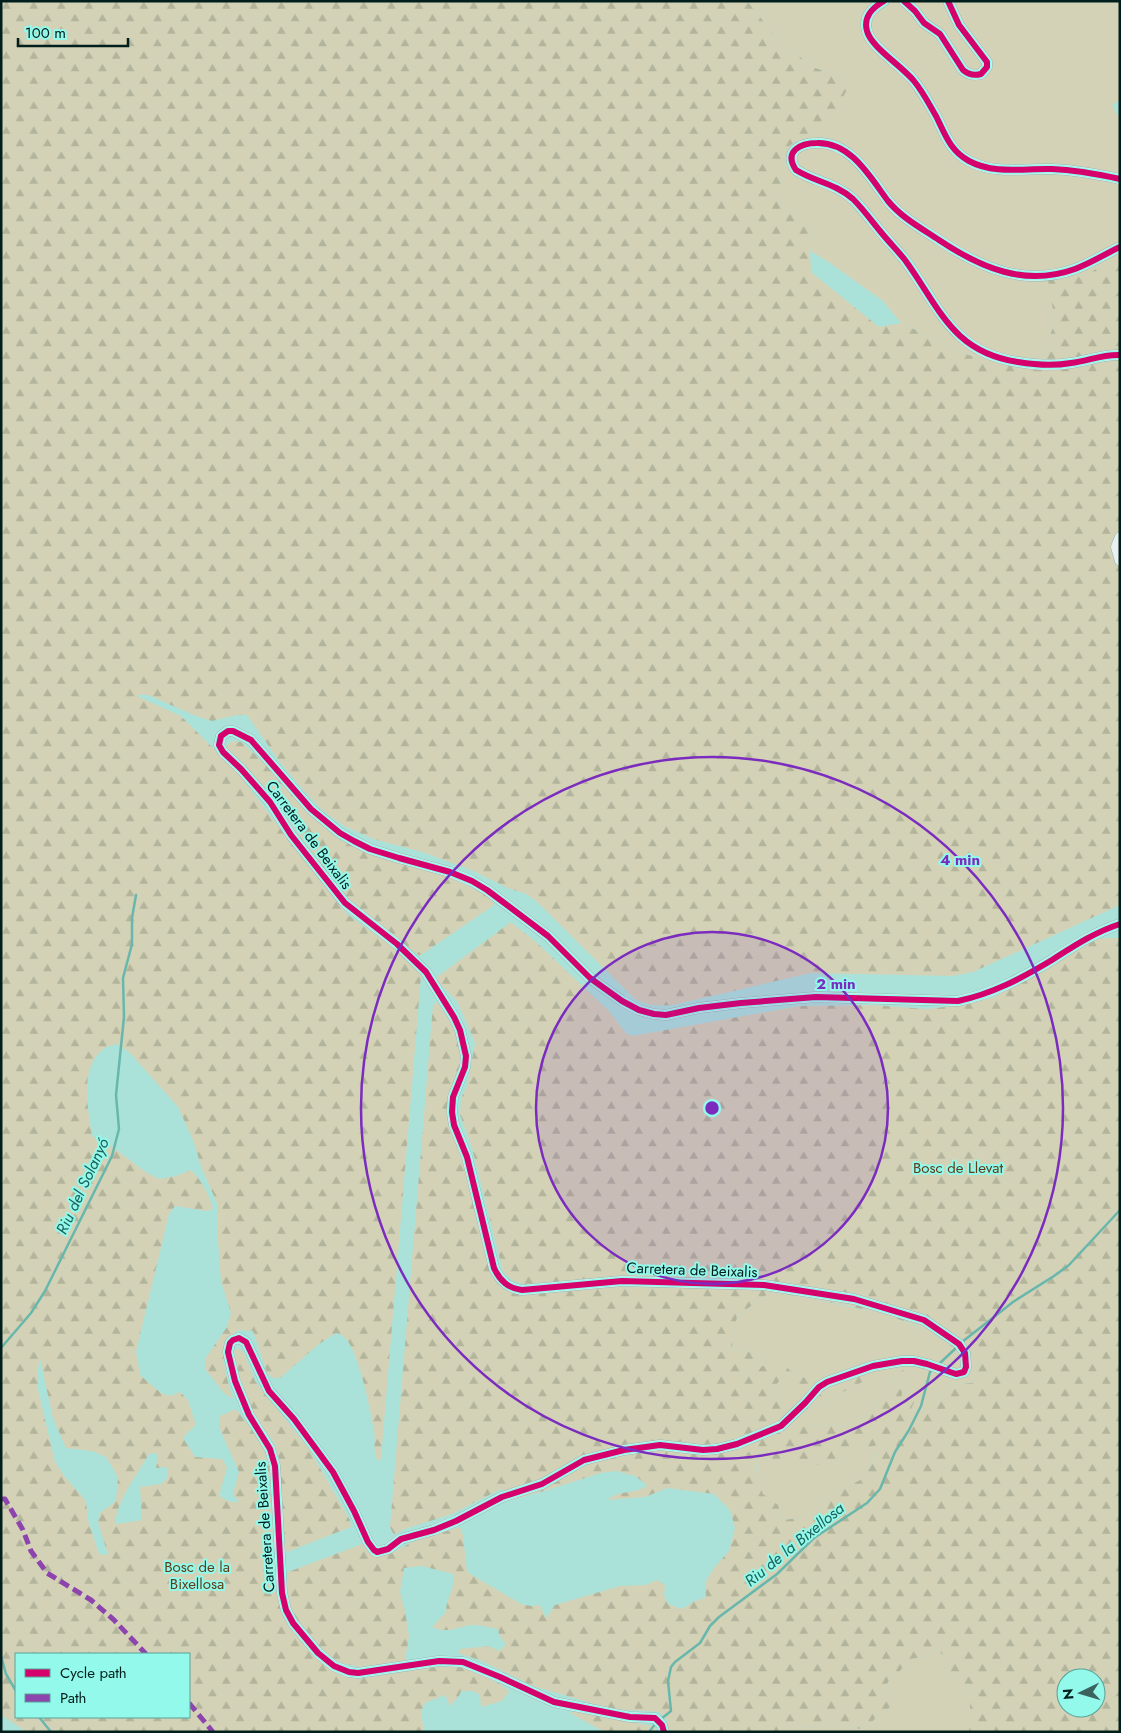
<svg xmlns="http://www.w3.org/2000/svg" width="1121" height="1733" font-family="Jost,sans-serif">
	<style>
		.grass { fill: #d3d2b6 }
		.forest { fill: url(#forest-firs); fill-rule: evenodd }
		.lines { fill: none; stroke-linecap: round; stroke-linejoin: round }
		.stream { stroke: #68b7ac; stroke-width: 2.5 }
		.secondary-casing { stroke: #8cb9b3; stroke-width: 11 }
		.secondary { stroke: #e8f0f0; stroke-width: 10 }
		.quiet { stroke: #8e44ad; stroke-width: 5; stroke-dasharray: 10 5; stroke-linecap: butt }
		.cycleway-casing { stroke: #93f9eb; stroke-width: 9 }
		.cycleway { stroke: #d6006c; stroke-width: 6 }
		.ring { fill: none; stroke: #7b2cbf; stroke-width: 2.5 }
		.labels { text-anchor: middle; stroke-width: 4; stroke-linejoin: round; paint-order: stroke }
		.street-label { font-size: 15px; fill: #001e1b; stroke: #93f9eb }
		.park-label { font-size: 15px; fill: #5f3d18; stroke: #93f9eb }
		.water-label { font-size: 16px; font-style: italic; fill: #1a625a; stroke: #93f9eb }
		.centre { fill: #7b2cbf; stroke: #93f9eb; stroke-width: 2.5 }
		.ring-label { font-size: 15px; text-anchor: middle; font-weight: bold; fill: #7b2cbf; stroke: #93f9eb; stroke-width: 4; stroke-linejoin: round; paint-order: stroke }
	</style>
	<defs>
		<pattern id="forest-firs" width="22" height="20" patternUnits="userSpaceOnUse" patternTransform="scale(1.25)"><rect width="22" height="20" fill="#d3d2b6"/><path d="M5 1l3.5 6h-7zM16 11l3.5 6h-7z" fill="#b3b49c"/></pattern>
	</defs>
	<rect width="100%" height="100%" fill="#aae2da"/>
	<g class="grass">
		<path d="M747 1H1120V100L1112 105 1118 116H1120V256L1085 275 1049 281 1055 322 1046 346 1028 369 968 355 901 323 883 301 830 263 810 251 813 234 780 205 786 149 800 137 816 132 852 80 815 68 780 42Z"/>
		<path d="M772 1291 888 1315 927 1331 948 1344 957 1358 972 1348 979 1365 972 1383 958 1384 948 1382 937 1403 927 1411 911 1409 915 1398 901 1407 902 1393 907 1374 896 1375C888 1386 876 1407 866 1415 849 1430 818 1426 798 1422L800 1414 882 1372 805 1409 786 1411 775 1396 769 1393 781 1379H810L794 1375 785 1365 752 1380 748 1372 759 1353 732 1347 737 1316Z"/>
		<path d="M877 1444V1454L862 1479 832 1495 815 1510 799 1518 783 1520 778 1505 763 1495 756 1475 759 1452 776 1461 828 1462Z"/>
		<path d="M934 1648 945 1656 951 1674C955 1676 960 1677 962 1680 973 1689 970 1719 969 1732H789L795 1727 842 1725 865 1730 878 1715 892 1706 886 1686 889 1680 899 1672 910 1659 924 1657Z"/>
	</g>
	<g class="forest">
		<path d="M1 1H747L780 42 815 68 852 80 832 118 816 132 800 137 786 149 780 205 813 234 810 251 811 272 879 327 901 323 968 355 1028 369 1046 346 1055 322 1048 280 1085 275 1120 256V905L973 972 952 976 811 973 673 1005C657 1006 650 1006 635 999L535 900 524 893 510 889 471 870 422 852 373 839 344 826 323 811 305 792 279 761 247 715H237L212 721 196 716 148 695H137L139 697 181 716 237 772 319 879 347 914 386 942 417 969 421 976 381 1459 378 1461C372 1451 376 1442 374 1431 371 1412 358 1346 343 1336 341 1334 338 1334 336 1333L319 1344 280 1378H273L267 1373 253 1331 239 1330C235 1333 230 1336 227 1340 219 1355 228 1383 233 1399L224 1393 205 1369V1359L227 1327 231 1313 221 1281 217 1227V1203L202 1169 193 1140 178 1107 131 1054 118 1044C114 1045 107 1046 103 1049 79 1069 88 1109 92 1136L110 1145 144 1171 159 1179 176 1176 191 1170C202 1181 209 1194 213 1209L206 1211 175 1206 169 1214 136 1352 140 1375 161 1393 170 1396 180 1392 188 1400 196 1425 188 1432 183 1438 195 1457 222 1459 227 1467 219 1496 230 1502H239L233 1494 239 1472 219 1427 220 1416 236 1409 260 1440 269 1465 276 1590 287 1621 320 1659 340 1675 357 1679 435 1667H458L474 1671 500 1684 509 1691 502 1701 481 1707 480 1695 473 1691H461L459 1696 450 1706 445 1695 425 1703 421 1712 424 1732H38L35 1729 34 1732H22L21 1728 1 1715ZM40 1359 53 1418 66 1448 92 1451 106 1457 118 1477 116 1501 100 1513 98 1522 108 1555 99 1554 88 1520 86 1501 65 1477 55 1462 38 1390V1368ZM158 1453 156 1468 167 1467 168 1477 161 1484 140 1487 142 1520 116 1524C114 1504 139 1472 149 1454ZM16 1654H189V1717H16Z"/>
		<path d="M232 741 241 742 257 756 326 829 370 852 454 879 482 893 492 900 494 905 421 955H418L349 901 261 785 241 761 228 751 226 746Z"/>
		<path d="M511 922 535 941 609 1011 626 1033 632 1036 799 1006 873 1005 927 1009 962 1005 992 998 1030 978 1091 942 1102 938H1120V1732H969C970 1719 973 1689 962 1680 960 1677 955 1676 951 1674L945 1656 934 1648 924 1657 910 1659 899 1672 889 1680 886 1686 892 1706 878 1715 865 1730 842 1725 796 1727 789 1732H668V1721L659 1712 611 1709 533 1686 482 1661 458 1653 460 1649 488 1646 500 1651 506 1644 499 1635 498 1629C491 1628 482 1625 475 1625 459 1625 450 1635 432 1627L446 1612C446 1596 456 1589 453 1574L422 1566 404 1568 400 1592 405 1611 409 1636 405 1661 360 1667 341 1663 334 1659 323 1650 295 1618 290 1607 287 1595 288 1572 362 1544 380 1556 394 1552 412 1542 460 1527 463 1535 467 1572 521 1604 531 1606 540 1605 546 1618 555 1605 620 1586 645 1585 657 1580 665 1585 664 1595 668 1604 682 1609 693 1602 706 1597 705 1583 713 1569 729 1551 735 1528 730 1510 714 1494 667 1488 645 1497 607 1500C620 1489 636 1495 647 1485L635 1476 616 1471 601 1473 541 1492 511 1500 501 1489 452 1514 405 1529 394 1535 390 1527 433 1005 437 1002 456 1031 462 1058 451 1115 501 1285H526L513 1281 503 1272 472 1148 460 1115 461 1098 467 1086 475 1043 457 1001 437 981V977ZM772 1291C826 1304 901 1309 946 1343 952 1347 954 1356 960 1361L972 1349 979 1365 972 1383 958 1384 948 1382 937 1403 927 1411 911 1409 916 1398 909 1400 901 1407 902 1393 907 1374 903 1370 896 1375C888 1386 876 1407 866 1415 849 1430 818 1426 799 1422L800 1414 882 1372 881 1369 832 1384 805 1409 786 1411 775 1396 769 1393 781 1379 793 1390 805 1389 811 1379 794 1375 785 1365 762 1366 752 1379 748 1372 759 1353 732 1347 737 1316ZM877 1445V1455L862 1479 832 1495 815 1510 799 1518 783 1520 778 1505 763 1494 756 1475 757 1457 760 1452 776 1461 816 1465 828 1462ZM1066 1678H1096V1708H1066Z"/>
		<path d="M238 1348 244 1353 255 1381 309 1449 350 1520 351 1527 287 1552 285 1548 279 1459 273 1441 254 1415 237 1373 234 1351Z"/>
		<path d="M576 1710 656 1727V1732H604L570 1713Z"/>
	</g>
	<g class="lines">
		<g class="stream">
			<path d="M962 1342 1013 1302 1054 1276 1069 1265 1120 1210"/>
			<path d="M1 1348 31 1313 45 1291 112 1156 119 1129 116 1095 124 1017 123 978 132 944V918L136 895"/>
			<path d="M939 1364 956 1348"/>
			<path d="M1 1656 6 1674 16 1691"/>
			<path d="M39 1717 51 1732"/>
			<path d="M661 1719 671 1711 668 1681 671 1667 675 1662 700 1643 710 1626 719 1617 777 1574 814 1538 867 1503 880 1489 895 1452 909 1430 921 1406 930 1372 932 1370"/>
			<path d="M649 1732 656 1723"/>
		</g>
		<g class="secondary-casing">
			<g id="secondary">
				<path d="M884 1C872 8 863 17 867 31 871 47 902 66 914 81 923 92 929 104 936 116 945 134 950 151 969 161 995 175 1024 168 1052 169 1075 170 1097 174 1120 179"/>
				<path d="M904 1 915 11 924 23 940 34 963 70C969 75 974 76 981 74L987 67V62L959 25 948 1"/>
				<path d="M1120 247C1105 254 1091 263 1075 269 1025 287 981 268 939 240 921 228 902 218 888 201 870 177 851 142 817 143 801 143 783 151 796 170 815 182 835 183 853 199 863 209 871 220 880 231 888 241 897 250 905 260 940 308 952 352 1018 362 1036 365 1054 366 1071 363 1088 361 1103 354 1120 355"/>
				<path d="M1120 537 1116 547 1120 561"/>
				<path d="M664 1732 662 1725 655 1718 630 1717 554 1702 500 1677 463 1662 439 1661 358 1673 349 1672 334 1666 318 1653 293 1623 286 1610 282 1593 275 1466 270 1449 249 1415 235 1381 228 1352 230 1343 233 1340 239 1338 246 1342 269 1391 294 1419 333 1472 354 1511 368 1542 374 1550 377 1552 388 1549 401 1539 434 1530 456 1521 502 1497 542 1484 584 1460 624 1450 660 1445 703 1450 717 1449 737 1444 781 1426 805 1403 819 1387 827 1382 873 1366 902 1361H914L927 1364 956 1374 964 1372 966 1367 965 1353 959 1344 924 1320 854 1299 764 1285 622 1281 522 1290C508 1288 500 1281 494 1268L467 1157 454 1125 452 1112 453 1097 465 1067 466 1056 460 1030 454 1017 426 972 397 944 345 903 291 835 270 802 241 769 223 752 219 745 221 736 228 731H233L251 740 311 809 340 833 354 841 370 849 399 858 450 872 472 881 487 890 548 936 590 978 622 1001 639 1010 654 1014 666 1015 699 1008 741 1003 816 997 958 1001C992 994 1022 978 1052 960 1074 946 1095 932 1120 924"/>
			</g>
		</g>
		<use href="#secondary" class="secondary"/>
		<g class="quiet">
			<path d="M1 1499H5L23 1530 31 1551 47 1573 91 1600 114 1620 146 1654"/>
			<path d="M189 1703 213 1732"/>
		</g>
		<g class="cycleway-casing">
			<g id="cycleway">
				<path d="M884 1C872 8 863 17 867 31 871 47 902 66 914 81 923 92 929 104 936 116 945 134 950 151 969 161 995 175 1024 168 1052 169 1075 170 1097 174 1120 179"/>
				<path d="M904 1 915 11 924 23 940 34 963 70C969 75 974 76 981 74L987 67V62L959 25 948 1"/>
				<path d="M1120 247C1105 254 1091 263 1075 269 1025 287 981 268 939 240 921 228 902 218 888 201 870 177 851 142 817 143 801 143 783 151 796 170 815 182 835 183 853 199 863 209 871 220 880 231 888 241 897 250 905 260 940 308 952 352 1018 362 1036 365 1054 366 1071 363 1088 361 1103 354 1120 355"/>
				<path d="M664 1732 662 1725 655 1718 630 1717 554 1702 500 1677 463 1662 439 1661 358 1673 349 1672 334 1666 318 1653 293 1623 286 1610 282 1593 275 1466 270 1449 249 1415 235 1381 228 1352 230 1343 233 1340 239 1338 246 1342 269 1391 294 1419 333 1472 354 1511 368 1542 374 1550 377 1552 388 1549 401 1539 434 1530 456 1521 502 1497 542 1484 584 1460 624 1450 660 1445 703 1450 717 1449 737 1444 781 1426 805 1403 819 1387 827 1382 873 1366 902 1361H914L927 1364 956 1374 964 1372 966 1367 965 1353 959 1344 924 1320 854 1299 764 1285 622 1281 522 1290C508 1288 500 1281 494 1268L467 1157 454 1125 452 1112 453 1097 465 1067 466 1056 460 1030 454 1017 426 972 397 944 345 903 291 835 270 802 241 769 223 752 219 745 221 736 228 731H233L251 740 311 809 340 833 354 841 370 849 399 858 450 872 472 881 487 890 548 936 590 978 622 1001 639 1010 654 1014 666 1015 699 1008 741 1003 816 997 958 1001C992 994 1022 978 1052 960 1074 946 1095 932 1120 924"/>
			</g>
		</g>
		<use href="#cycleway" class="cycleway"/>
	</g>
	<circle cx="712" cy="1108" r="176" fill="#7b2cbf" fill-opacity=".12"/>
	<g class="ring">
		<circle cx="712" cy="1108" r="176"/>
		<circle cx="712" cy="1108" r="351"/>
	</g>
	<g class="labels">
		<g class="street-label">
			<text transform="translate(309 835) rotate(53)" y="5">Carretera de Beixalis</text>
			<text transform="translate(692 1270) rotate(2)" y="5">Carretera de Beixalis</text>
			<text transform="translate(265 1527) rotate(-94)" y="5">Carretera de Beixalis</text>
		</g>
		<g class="park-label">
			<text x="958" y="1173">Bosc de Llevat</text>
			<text x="197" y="1572">Bosc de la<tspan x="197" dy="17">Bixellosa</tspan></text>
		</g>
		<g class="water-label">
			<text transform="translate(82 1186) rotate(-65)" y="6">Riu del Solanyó</text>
			<text transform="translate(794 1544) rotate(-39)" y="6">Riu de la Bixellosa</text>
		</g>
	</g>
	<circle cx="712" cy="1108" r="8" class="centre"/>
	<g class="ring-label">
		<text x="960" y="865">4 min</text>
		<text x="836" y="989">2 min</text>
	</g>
	<rect width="1121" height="1733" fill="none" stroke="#001e1b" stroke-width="5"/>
	<rect x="15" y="1653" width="175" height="65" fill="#93f9eb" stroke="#58a198"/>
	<rect x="25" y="1669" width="25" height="8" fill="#d6006c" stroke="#58a198"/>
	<text x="60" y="1678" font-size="15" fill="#001e1b">Cycle path</text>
	<rect x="25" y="1694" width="25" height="8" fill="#8e44ad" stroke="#58a198"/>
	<text x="60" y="1703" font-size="15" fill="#001e1b">Path</text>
	<g transform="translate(1081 1693) rotate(265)"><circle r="24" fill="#93f9eb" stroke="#58a198"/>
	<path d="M0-4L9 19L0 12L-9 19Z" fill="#3b635e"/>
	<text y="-8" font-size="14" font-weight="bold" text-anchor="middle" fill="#001e1b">N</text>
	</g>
	<path d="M18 38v8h110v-8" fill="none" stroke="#001e1b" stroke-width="2.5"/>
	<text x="25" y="38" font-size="15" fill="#001e1b" stroke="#93f9eb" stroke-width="4" paint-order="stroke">100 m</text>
</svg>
